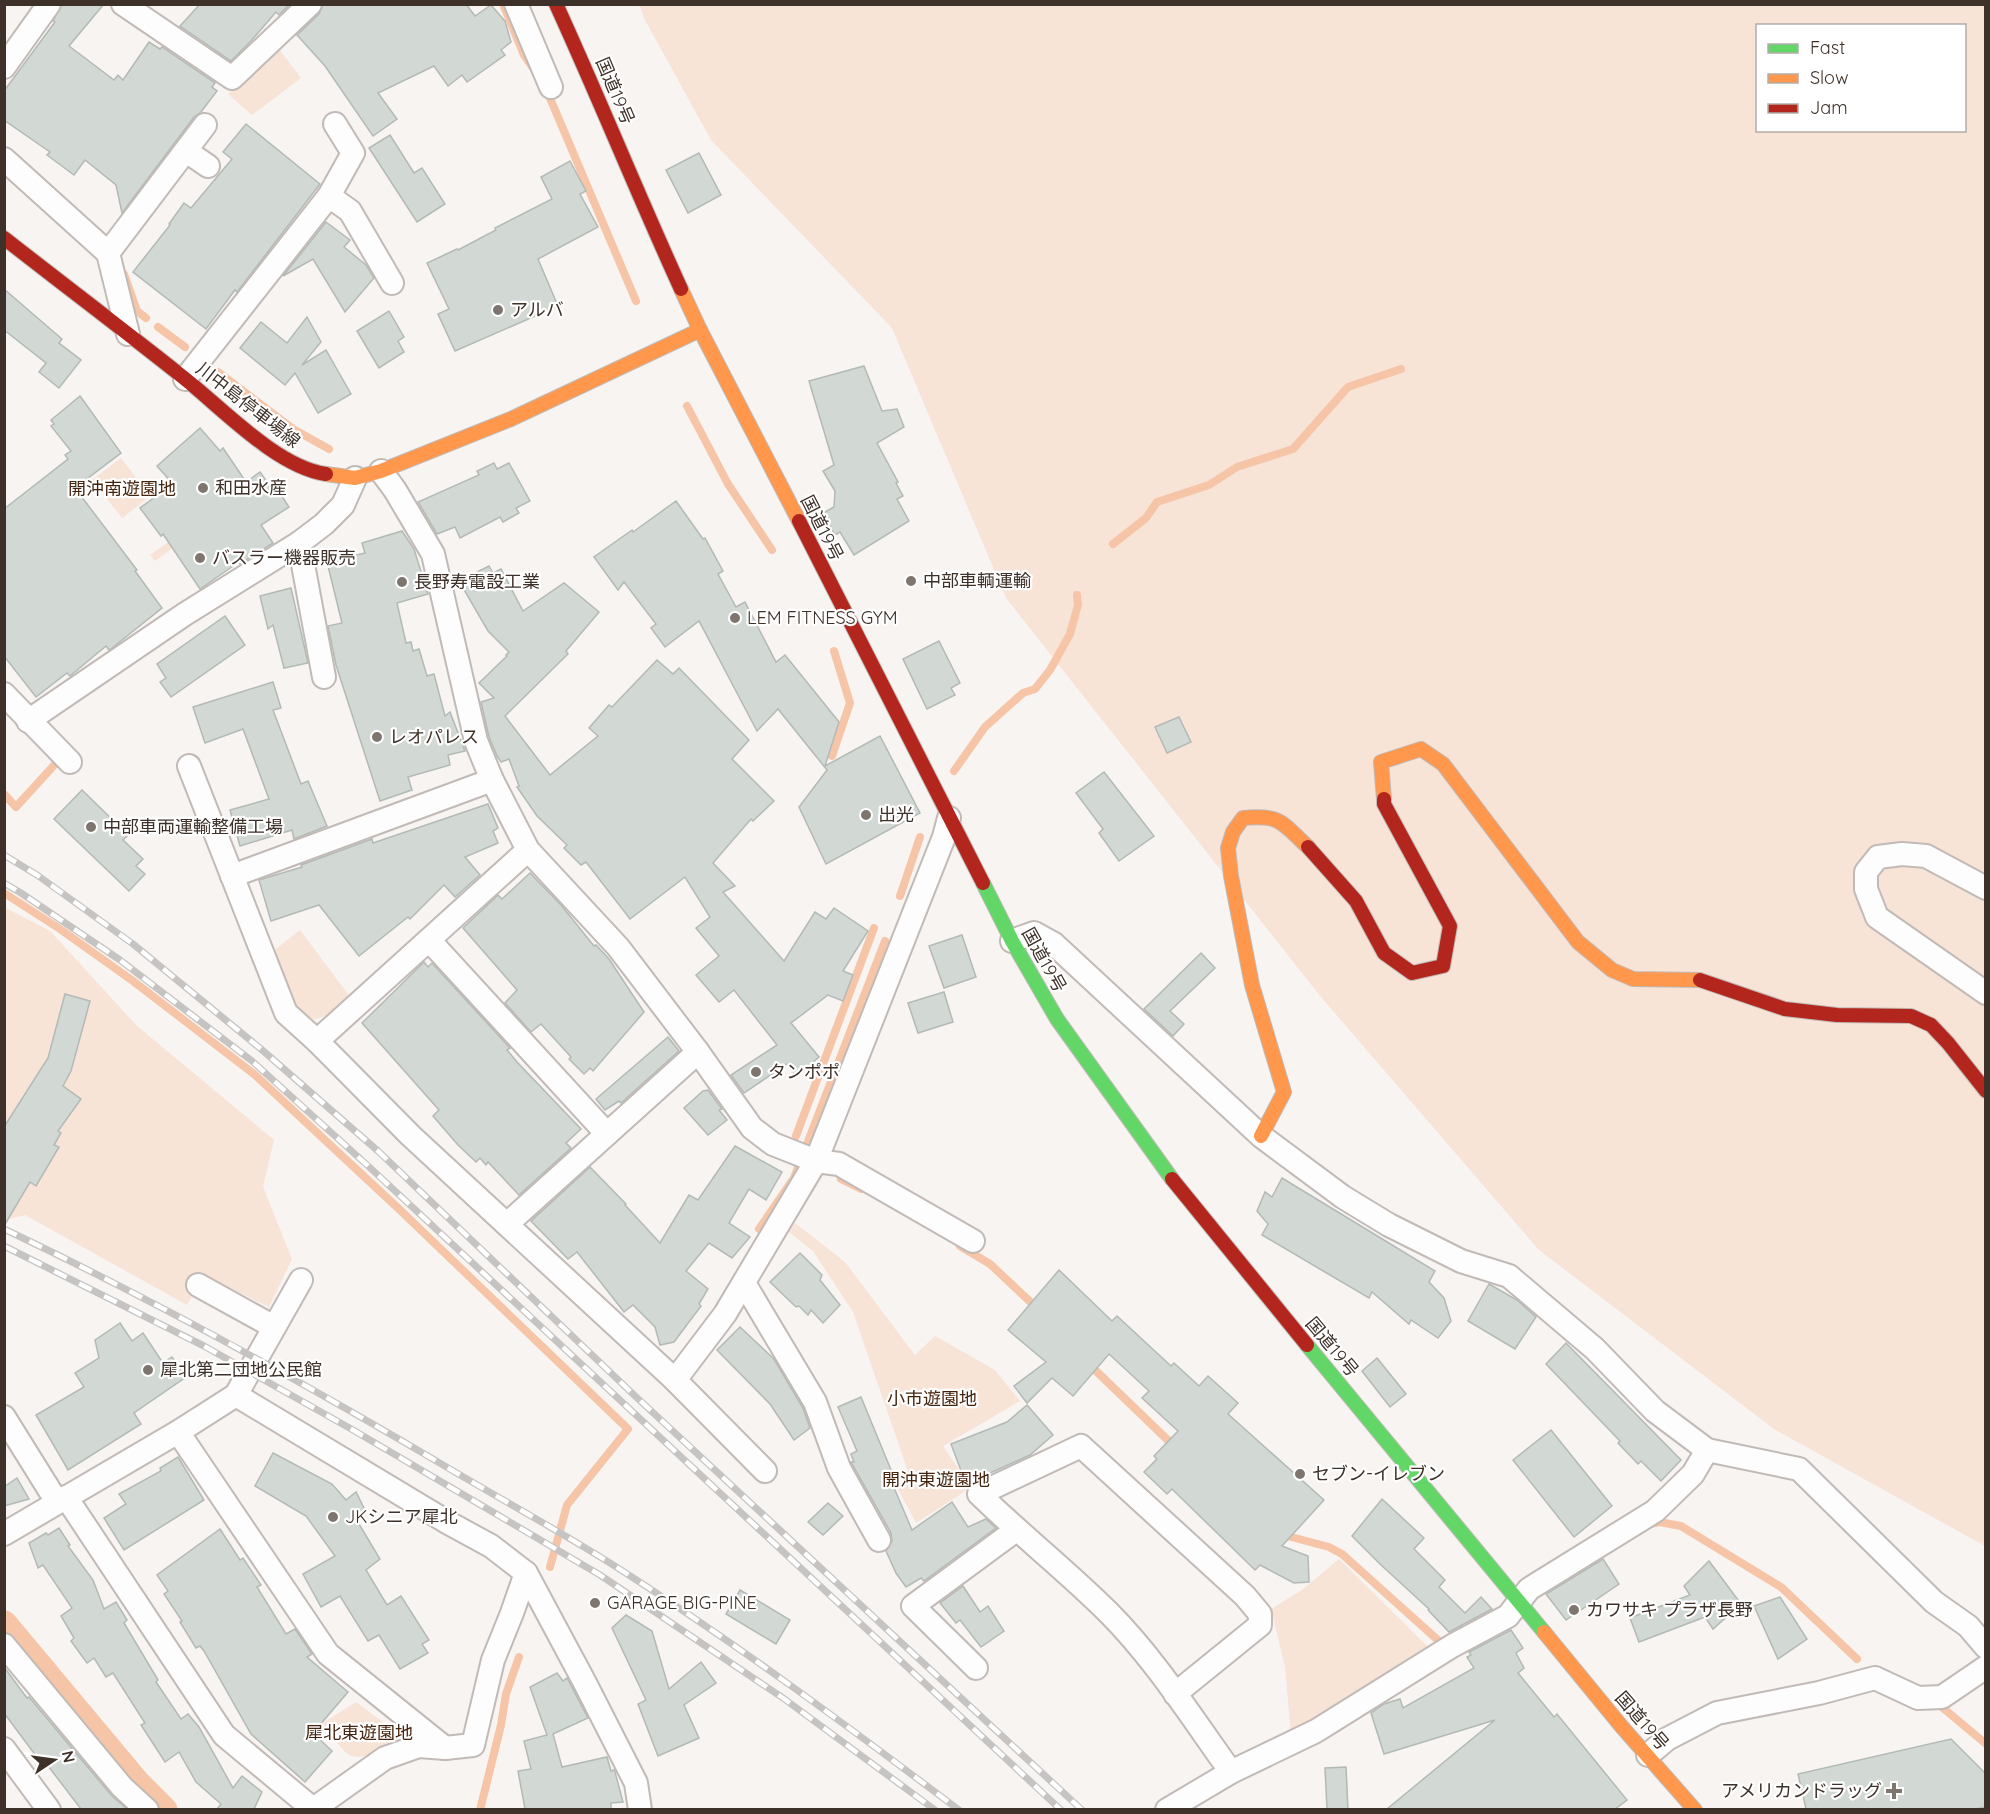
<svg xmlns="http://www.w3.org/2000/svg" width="1990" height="1814" font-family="Quicksand,'Noto Sans JP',sans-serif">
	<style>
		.green { fill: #f8e3d7; fill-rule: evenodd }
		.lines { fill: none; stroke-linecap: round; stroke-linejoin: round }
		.stream { stroke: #f6c5a8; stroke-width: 8 }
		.canal { stroke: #f6c5a8; stroke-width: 27 }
		.building { fill: #d2d8d4; stroke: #b3bab6; stroke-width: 1.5 }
		.street-casing { stroke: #c1bab6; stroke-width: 26 }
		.fast-casing { stroke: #c1bab6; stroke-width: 16 }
		.slow-casing { stroke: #c1bab6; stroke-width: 16 }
		.jam-casing { stroke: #c1bab6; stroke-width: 16 }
		.street { stroke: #fefdfd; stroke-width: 22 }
		.fast { stroke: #63d668; stroke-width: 14 }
		.slow { stroke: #ff974d; stroke-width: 14 }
		.jam { stroke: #b3261e; stroke-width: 14 }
		.rail-casing { stroke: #c6c4c3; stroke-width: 7 }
		.rail { stroke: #fff; stroke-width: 4.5; stroke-dasharray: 14; stroke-linecap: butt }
		.poi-dot { fill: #7f756f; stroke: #fff; stroke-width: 2 }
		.labels { text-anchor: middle; stroke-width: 4.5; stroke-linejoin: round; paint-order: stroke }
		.street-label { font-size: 18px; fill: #3e3129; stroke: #fff }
		.poi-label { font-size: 18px; fill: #3e3129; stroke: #fff; text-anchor: start }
		.park-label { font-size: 18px; fill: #45240e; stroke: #fff }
	</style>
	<rect width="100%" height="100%" fill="#f7f4f2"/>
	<g class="green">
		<path d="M639 5H1985V1546L1774 1429 1539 1250 1321 997 1006 598 892 328 711 140 645 20ZM1758 26H1964V130H1758Z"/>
		<path d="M279 49 301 78 252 115 228 94Z"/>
		<path d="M121 458 150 496 122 518 92 480Z"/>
		<path d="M197 522 201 528 155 561 150 555Z"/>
		<path d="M4 907 50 931 137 1026 274 1140 263 1187 292 1259 269 1307 203 1275 187 1305 25 1215 5 1220Z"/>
		<path d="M300 930 350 997 330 1015 308 1021 290 1006 271 953Z"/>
		<path d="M795 1223 845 1262 915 1355 935 1336 995 1370 1020 1401 943 1446 970 1486 964 1492 916 1523 898 1489 911 1480 853 1312 813 1251 789 1232Z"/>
		<path d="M1339 1559 1434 1653 1291 1735 1285 1666 1271 1609 1302 1590Z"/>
		<path d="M356 1702 401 1736 394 1748C346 1762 352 1763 323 1723Z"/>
	</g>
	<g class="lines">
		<g class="stream">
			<path d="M503 4 524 55 533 68"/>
			<path d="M547 91 636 301"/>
			<path d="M124 274 137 311 146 318"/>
			<path d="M158 327 185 347"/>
			<path d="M218 372 293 429 329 449"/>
			<path d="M687 406 728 484 772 550"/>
			<path d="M1113 544 1146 518 1157 502 1209 485 1237 467 1293 449 1348 387 1401 369"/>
			<path d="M832 756 850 703 834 651"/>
			<path d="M954 771 985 727 1023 693 1035 689 1050 670 1070 634 1078 605 1077 595"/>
			<path d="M4 794 16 807 56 763"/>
			<path d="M4 893 60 929 133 981 254 1074 399 1209 628 1429 567 1505 550 1567"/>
			<path d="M900 896 920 837"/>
			<path d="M796 1136 874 928"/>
			<path d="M841 1179 861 1189"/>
			<path d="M759 1229 794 1178 885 941"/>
			<path d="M960 1246 990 1264 1039 1310"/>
			<path d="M1091 1363 1094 1369 1176 1448"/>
			<path d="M1650 1524 1659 1522 1681 1526 1781 1587 1857 1659"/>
			<path d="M1280 1534 1329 1547 1342 1554 1440 1642 1442 1641"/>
			<path d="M1937 1703 1986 1744"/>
			<path d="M480 1810 501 1725 506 1694 519 1657"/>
		</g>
		<path class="canal" d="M4 1624 136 1782 164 1810"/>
	</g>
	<g class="building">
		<path d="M62 4H104L69 46 114 80 118 75 123 80 149 42 160 49 162 47 215 83 212 87 217 91 201 112 194 117 122 213 116 185 85 160 74 175 47 155 50 152 4 120V91L55 22 53 21Z"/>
		<path d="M200 4H290L279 15 276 12 251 41 231 61 180 26Z"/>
		<path d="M323 4H466L475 16 491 5 505 21 511 42 501 50 505 55 467 82 462 75 448 86 434 66 378 93 397 119 373 136 325 66 297 35 319 14Z"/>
		<path d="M246 124 320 184 237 292 235 290 206 329 133 272 170 225 169 224 184 203 191 208 232 159 223 152Z"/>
		<path d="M390 135 414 173 422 168 445 204 417 222 369 148Z"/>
		<path d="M699 153 721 195 688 213 666 170Z"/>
		<path d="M570 161 586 191 580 194 598 227 538 259 558 306 455 351 438 314 449 309 427 263 457 249 458 250 496 230 495 228 552 199 541 177Z"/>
		<path d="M326 222 350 240 344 247 366 265 374 278 345 312 313 259 283 276Z"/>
		<path d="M4 289 62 339 59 343 81 360 59 388 39 372 46 363 4 330Z"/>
		<path d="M389 311 404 337 398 341 404 352 379 368 357 331Z"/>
		<path d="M307 317 321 342 302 365 326 350 351 394 318 413 295 373 285 385 240 348 261 322 287 343Z"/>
		<path d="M864 366 882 411 897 409 904 427 877 443 898 482 896 483 903 496 897 499 909 521 854 555 840 532 835 535 823 513 834 507 835 491 823 471 834 465 809 381Z"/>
		<path d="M80 396 121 453 75 488 137 570 135 571 162 608 112 648 109 650 106 646 70 676 67 673 36 697 4 656V509L68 459 65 455 71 451 51 426 54 424 51 420Z"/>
		<path d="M200 428 220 451 223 448 246 482 260 472 270 486 274 484 289 507 261 525 273 543 240 564 239 562 200 589 163 534 161 536 140 508 173 484 157 466Z"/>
		<path d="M494 463 497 469 509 463 530 501 516 508 519 513 503 522 500 517 460 538 455 527 437 534 418 502 479 475 477 471Z"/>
		<path d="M676 501 703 539 705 538 723 571 718 574 736 607 745 602 776 662 785 655 839 722 825 766 880 736 920 813 826 864 799 807 827 770 778 709 757 731 699 621 665 647 651 628 656 624 624 582 618 590 594 557 632 530 633 532Z"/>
		<path d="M402 531 414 549 428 594 397 603 406 643 411 642 413 651 419 649 427 676 434 674 445 716 450 712 465 751 448 755 450 765 408 777 412 790 380 801 336 665 328 626 342 623 327 562 365 553 362 543Z"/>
		<path d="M489 566 493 573 501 569 523 611 564 583 599 612 566 651 568 654 505 716 550 775 598 736 589 728 609 705 612 707 657 660 673 674 679 668 749 740 732 759 774 801 753 821 751 819 713 863 735 886 723 892 784 961 815 912 826 919 834 908 868 931 843 971 853 975 843 1001 828 995 791 1023 819 1057 797 1076 787 1064 744 1093 731 1075 777 1045 734 990 719 1002 696 975 719 956 696 928 710 917 685 877 630 919 586 862 581 865 564 848 567 845 537 816 517 787 519 786 509 759 501 762 497 756 489 737 481 702 494 698 479 683 507 656 506 655 509 652 488 631 459 581Z"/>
		<path d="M291 588 308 663 284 668 273 625 268 629 260 596Z"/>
		<path d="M225 616 245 645 171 697 160 682 166 678 157 664Z"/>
		<path d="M939 641 960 683 951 688 955 695 927 709 903 659Z"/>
		<path d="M273 682 281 708 273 710 301 784 308 781 327 826 294 839 292 830 240 846 230 810 269 799 243 729 205 743 193 707Z"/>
		<path d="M1179 717 1191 742 1167 753 1155 727Z"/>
		<path d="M1104 772 1154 836 1119 861 1099 833 1103 829 1076 793Z"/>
		<path d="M82 790 128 835 123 840 143 859 136 866 145 874 129 891 54 819Z"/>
		<path d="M488 804 498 828 493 831 498 843 465 857 480 875 455 897 444 885 410 919 408 917 359 956 319 905 271 921 259 880 302 867 301 865 372 839 373 843Z"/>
		<path d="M530 873 561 905 594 946 596 945 609 959 644 1012 593 1071 590 1068 584 1074 569 1059 571 1057 541 1024 531 1032 505 1003 517 990 463 928 498 895 502 899Z"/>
		<path d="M962 935 976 977 944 988 929 946Z"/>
		<path d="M1201 953 1215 968 1170 1011 1184 1024 1173 1036 1144 1009Z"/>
		<path d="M424 962 428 967 432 963 510 1048 507 1050 517 1062 581 1129 566 1143 571 1148 519 1195 488 1162 486 1165 480 1158 476 1162 458 1145 433 1116 439 1110 362 1023Z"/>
		<path d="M944 992 953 1022 918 1033 908 1003Z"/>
		<path d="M65 994 90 1001 71 1071 63 1086 81 1099 58 1131 61 1133 54 1145 59 1147 36 1186 30 1182 4 1226V1127L48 1058Z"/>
		<path d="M668 1037 679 1051 621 1103 619 1101 605 1110 596 1099Z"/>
		<path d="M708 1090 722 1109 719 1110 727 1120 708 1135 684 1108 703 1091Z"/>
		<path d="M735 1146 782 1172 766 1200 749 1189 729 1223 750 1237 732 1258 709 1243 686 1271 708 1289 699 1304 701 1306 674 1342 660 1345 655 1327 633 1305 624 1312 577 1252 568 1259 531 1221 590 1167 626 1204 625 1205 660 1243 689 1195 698 1200Z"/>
		<path d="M1282 1178 1435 1271 1429 1282 1444 1298 1451 1321 1438 1338 1411 1320 1409 1324 1372 1292 1369 1298 1262 1235 1268 1224 1257 1211 1265 1192 1272 1197Z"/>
		<path d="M800 1253 822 1275 820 1280 840 1305 823 1323 811 1310 808 1315 799 1306 796 1307 770 1282Z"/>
		<path d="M1059 1270 1112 1321 1117 1316 1171 1366 1174 1363 1199 1386 1208 1376 1238 1403 1228 1414 1324 1500 1282 1546 1308 1556 1309 1582 1294 1583 1260 1565 1255 1570 1172 1489 1167 1494 1144 1472 1157 1459 1154 1456 1178 1431 1142 1398 1149 1391 1109 1354 1073 1396 1052 1378 1027 1403 1014 1386 1046 1362 1008 1330Z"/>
		<path d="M1489 1284 1517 1300 1536 1317 1515 1349 1468 1321Z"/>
		<path d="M120 1323 132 1341 143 1333 163 1363 172 1357 186 1377 134 1413 141 1424 68 1470 36 1415 84 1387 75 1373 99 1358 95 1340Z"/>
		<path d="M740 1327 774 1359 803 1408 810 1428 794 1440 770 1404 717 1350Z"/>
		<path d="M1566 1343 1681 1460 1661 1481 1641 1461 1638 1464 1618 1443 1620 1441 1546 1364Z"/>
		<path d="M1377 1358 1406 1394 1390 1407 1362 1371Z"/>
		<path d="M861 1397 896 1482 892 1483 912 1530 952 1502 968 1527 986 1519 996 1528 924 1581 921 1578 906 1587 896 1573 886 1551 892 1541 891 1533 851 1462H854L851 1454 857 1451 838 1407Z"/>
		<path d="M1027 1405 1053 1435 1030 1455 966 1484 951 1444 1007 1422Z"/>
		<path d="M1551 1430 1612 1506 1574 1537 1513 1460Z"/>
		<path d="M273 1453 332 1484 346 1500 356 1492 366 1512 356 1519 380 1559 366 1570 387 1605 401 1596 429 1640 422 1644 428 1653 400 1669 379 1635 368 1641 340 1596 321 1607 303 1574 335 1556 306 1516 255 1486Z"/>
		<path d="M178 1457 204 1500 124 1550 104 1518 126 1504 119 1494 161 1471 160 1468Z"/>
		<path d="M17 1478 29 1499 4 1506V1487Z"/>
		<path d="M1382 1499 1424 1538 1414 1549 1445 1580 1439 1587 1465 1613 1481 1597 1492 1609 1449 1632 1428 1610 1429 1609 1381 1565 1352 1536Z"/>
		<path d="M828 1503 843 1516 823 1535 808 1522Z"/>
		<path d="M59 1528 70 1545 68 1546 93 1580 104 1609 116 1602 127 1620 124 1623 158 1680 156 1682 181 1719 188 1714 199 1727 233 1788 242 1776 262 1792 254 1809H217L221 1804 196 1782 179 1752 165 1762 141 1725 145 1723 113 1673 106 1677 94 1658 87 1663 71 1641 74 1638 61 1616 72 1608 43 1565 38 1568 29 1543 46 1533 48 1535Z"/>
		<path d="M220 1529 240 1560 243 1558 261 1585 257 1587 286 1634 295 1629 312 1654 307 1657 348 1692 313 1733 332 1751 305 1782 251 1734 204 1651 200 1646 196 1648 180 1622 182 1621 164 1594 168 1591 157 1575Z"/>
		<path d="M1603 1559 1619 1584 1566 1620 1546 1594Z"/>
		<path d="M1709 1561 1741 1604 1713 1629 1705 1617 1639 1642 1630 1618 1690 1595 1684 1586Z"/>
		<path d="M963 1586 980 1612 988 1606 1004 1631 981 1647 960 1620 956 1623 940 1603Z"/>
		<path d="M740 1590 790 1620 776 1644 726 1614Z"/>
		<path d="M1780 1597 1807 1639 1778 1659 1754 1606Z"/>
		<path d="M626 1615 652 1631 669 1689 701 1662 716 1683 684 1705 699 1738 658 1756 638 1704 646 1700 612 1628Z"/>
		<path d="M1511 1630 1523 1648 1516 1653 1524 1668 1518 1673 1554 1717 1557 1714 1627 1800 1615 1809H1387L1495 1720 1384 1754 1371 1713 1384 1704 1400 1699 1403 1708 1474 1668 1467 1657 1471 1655 1469 1652Z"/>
		<path d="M4 1667 27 1698 29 1697 112 1796 127 1809H81L45 1762 42 1764 4 1713Z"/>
		<path d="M557 1673 563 1681 567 1678 588 1718 553 1734 562 1767 607 1757 611 1771 614 1770 615 1772 623 1802 611 1803V1809H525L518 1771 531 1769 524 1741 547 1735 530 1687Z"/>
		<path d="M1951 1739 1986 1774V1807L1975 1809H1806L1798 1774Z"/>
		<path d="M1346 1767 1348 1809H1327L1325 1768Z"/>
	</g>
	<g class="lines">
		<g class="street-casing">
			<g id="street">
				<path d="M123 4 232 78 310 4"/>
				<path d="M516 4 551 87"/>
				<path d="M4 67 49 4"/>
				<path d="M186 151 208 166"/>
				<path d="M4 159 108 253 128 334"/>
				<path d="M329 196 353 153 335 124"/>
				<path d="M108 253 205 125"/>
				<path d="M185 379 329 196 350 211 392 283"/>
				<path d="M381 471 395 490 433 554 476 741 492 780 528 850 618 947 698 1052 752 1128 773 1144 816 1161 839 1164 973 1241"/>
				<path d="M299 543 324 677"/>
				<path d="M4 694 70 762"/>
				<path d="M28 721 185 614 299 543 324 524 343 505 355 478"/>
				<path d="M189 766 286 1013 317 1041 411 1136 675 1380 765 1471"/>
				<path d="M232 876 492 780"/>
				<path d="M1986 888 1926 856 1902 854 1878 857 1866 872V889L1877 917 1986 993"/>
				<path d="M429 940 607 1134"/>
				<path d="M1012 941 1034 933 1054 944 1261 1136 1343 1197 1389 1225 1461 1261 1509 1276 1595 1349 1655 1411 1707 1450 1799 1469 1934 1602 1968 1626 1986 1647"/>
				<path d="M317 1041 528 850"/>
				<path d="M507 1224 698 1052"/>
				<path d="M744 1283 815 1402 839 1468 879 1540"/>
				<path d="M198 1285 274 1327"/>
				<path d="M675 1380 725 1314 816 1161 944 837 949 818"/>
				<path d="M236 1395 301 1280"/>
				<path d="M4 1417 57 1502"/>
				<path d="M178 1432 328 1654 445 1748"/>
				<path d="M66 1497 224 1735 313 1809"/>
				<path d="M4 1534 178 1432 236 1395 447 1522 491 1546 526 1573 585 1683 636 1783 640 1810"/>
				<path d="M4 1645 122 1787 147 1810"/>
				<path d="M976 1668 913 1606 1016 1530"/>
				<path d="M1175 1694 1260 1625V1614L1245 1596 1081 1446 979 1494C1021 1535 1067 1571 1108 1612 1155 1659 1192 1718 1231 1772"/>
				<path d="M4 1749 49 1810"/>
				<path d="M1648 1755 1667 1739 1717 1713 1819 1693 1875 1678 1918 1698 1942 1697 1986 1667"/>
				<path d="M312 1810 385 1758 419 1746 445 1748 473 1745 493 1660 512 1613 526 1573"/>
				<path d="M1167 1810 1231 1772 1316 1731 1452 1646 1508 1616 1529 1589 1655 1511 1693 1474 1707 1450"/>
			</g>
		</g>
		<g class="fast-casing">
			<g id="fast">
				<path d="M983 883 1012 941 1057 1019 1172 1179"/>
				<path d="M1307 1345 1544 1632"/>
			</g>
		</g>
		<g class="slow-casing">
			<g id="slow">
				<path d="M681 289 700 330 799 521"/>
				<path d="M326 474 355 478 381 471 511 419 700 330"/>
				<path d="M1384 799 1381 762 1421 749 1443 764 1578 942 1612 970 1633 979 1700 980"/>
				<path d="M1261 1136 1284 1092 1252 985 1231 876 1228 848 1233 832 1243 818C1281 814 1282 823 1308 847"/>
				<path d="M1544 1632 1622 1727 1695 1810"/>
			</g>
		</g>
		<g class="jam-casing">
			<g id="jam">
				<path d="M556 4C599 98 638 195 681 289"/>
				<path d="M4 238C64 285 125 331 184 378 223 409 277 467 326 474"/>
				<path d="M799 521 983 883"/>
				<path d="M1308 847 1356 901 1384 953 1412 973 1443 966 1450 926 1384 804V799"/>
				<path d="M1700 980 1785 1009 1837 1015 1911 1016 1931 1025 1948 1043 1986 1091"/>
				<path d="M1172 1179 1307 1345"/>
			</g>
		</g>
		<use href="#street" class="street"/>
		<use href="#fast" class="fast"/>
		<use href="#slow" class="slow"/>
		<use href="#jam" class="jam"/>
		<g class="rail-casing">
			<g id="rail">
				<path d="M4 855 37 875 133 944 261 1049 378 1151 634 1395 1082 1810"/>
				<path d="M4 883 21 893 120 960 252 1061 366 1164 1061 1810"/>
				<path d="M4 1229C158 1302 308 1385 455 1472 506 1502 559 1531 610 1563 730 1639 845 1724 959 1810"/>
				<path d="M4 1246 204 1346 353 1430 600 1575 783 1698 935 1810"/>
			</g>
		</g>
		<use href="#rail" class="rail"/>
	</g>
	<g class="poi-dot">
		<circle cx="498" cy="310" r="6"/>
		<circle cx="203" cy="488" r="6"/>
		<circle cx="200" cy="558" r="6"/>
		<circle cx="911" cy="581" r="6"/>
		<circle cx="402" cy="582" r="6"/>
		<circle cx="735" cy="618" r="6"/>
		<circle cx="377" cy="737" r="6"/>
		<circle cx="866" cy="815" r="6"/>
		<circle cx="91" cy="827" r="6"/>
		<circle cx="756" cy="1072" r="6"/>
		<circle cx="148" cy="1370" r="6"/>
		<circle cx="1300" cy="1474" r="6"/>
		<circle cx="333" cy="1517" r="6"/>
		<circle cx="595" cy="1603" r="6"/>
		<circle cx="1574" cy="1610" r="6"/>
		<path d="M1891 1782h6v6h6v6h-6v6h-6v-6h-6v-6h6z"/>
	</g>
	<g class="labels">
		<g class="street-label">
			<text transform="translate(615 91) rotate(67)" y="6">国道19号</text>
			<text transform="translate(248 405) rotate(38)" y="6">川中島停車場線</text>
			<text transform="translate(822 528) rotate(63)" y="6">国道19号</text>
			<text transform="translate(1044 960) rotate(61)" y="6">国道19号</text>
			<text transform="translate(1332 1347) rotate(50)" y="6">国道19号</text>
			<text transform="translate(1642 1721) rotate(49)" y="6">国道19号</text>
		</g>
		<g class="poi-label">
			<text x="510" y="316">アルバ</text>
			<text x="215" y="494">和田水産</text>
			<text x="212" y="564">バスラー機器販売</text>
			<text x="923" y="587">中部車輌運輸</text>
			<text x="414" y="588">長野寿電設工業</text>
			<text x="747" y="624">LEM FITNESS GYM</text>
			<text x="389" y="743">レオパレス</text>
			<text x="878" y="821">出光</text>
			<text x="103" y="833">中部車両運輸整備工場</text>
			<text x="768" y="1078">タンポポ</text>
			<text x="160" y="1376">犀北第二団地公民館</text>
			<text x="1312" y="1480">セブン-イレブン</text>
			<text x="345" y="1523">JKシニア犀北</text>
			<text x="607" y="1609">GARAGE BIG-PINE</text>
			<text x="1586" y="1616">カワサキ プラザ長野</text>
			<text x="1882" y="1797" text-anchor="end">アメリカンドラッグ</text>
		</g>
		<g class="park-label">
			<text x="122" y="495">開沖南遊園地</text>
			<text x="932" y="1405">小市遊園地</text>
			<text x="936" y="1486">開沖東遊園地</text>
			<text x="359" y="1739">犀北東遊園地</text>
		</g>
	</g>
	<rect width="1990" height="1814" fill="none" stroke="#3e3129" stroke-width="12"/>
	<rect x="1756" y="24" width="210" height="108" fill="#ffffff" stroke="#b2ada9" stroke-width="1.5"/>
	<rect x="1768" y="44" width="30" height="9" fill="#63d668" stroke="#b2ada9" stroke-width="1.5"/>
	<text x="1810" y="54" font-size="18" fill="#3e3129">Fast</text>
	<rect x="1768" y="74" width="30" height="9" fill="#ff974d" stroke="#b2ada9" stroke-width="1.5"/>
	<text x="1810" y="84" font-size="18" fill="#3e3129">Slow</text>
	<rect x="1768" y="104" width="30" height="9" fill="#b3261e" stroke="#b2ada9" stroke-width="1.5"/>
	<text x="1810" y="114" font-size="18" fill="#3e3129">Jam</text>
	<g transform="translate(54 1760) rotate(77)" stroke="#ffffff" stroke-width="4.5" paint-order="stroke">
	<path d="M0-4.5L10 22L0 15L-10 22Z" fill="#3e3129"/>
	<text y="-9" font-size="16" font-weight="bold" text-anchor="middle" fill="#3e3129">N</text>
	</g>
</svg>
